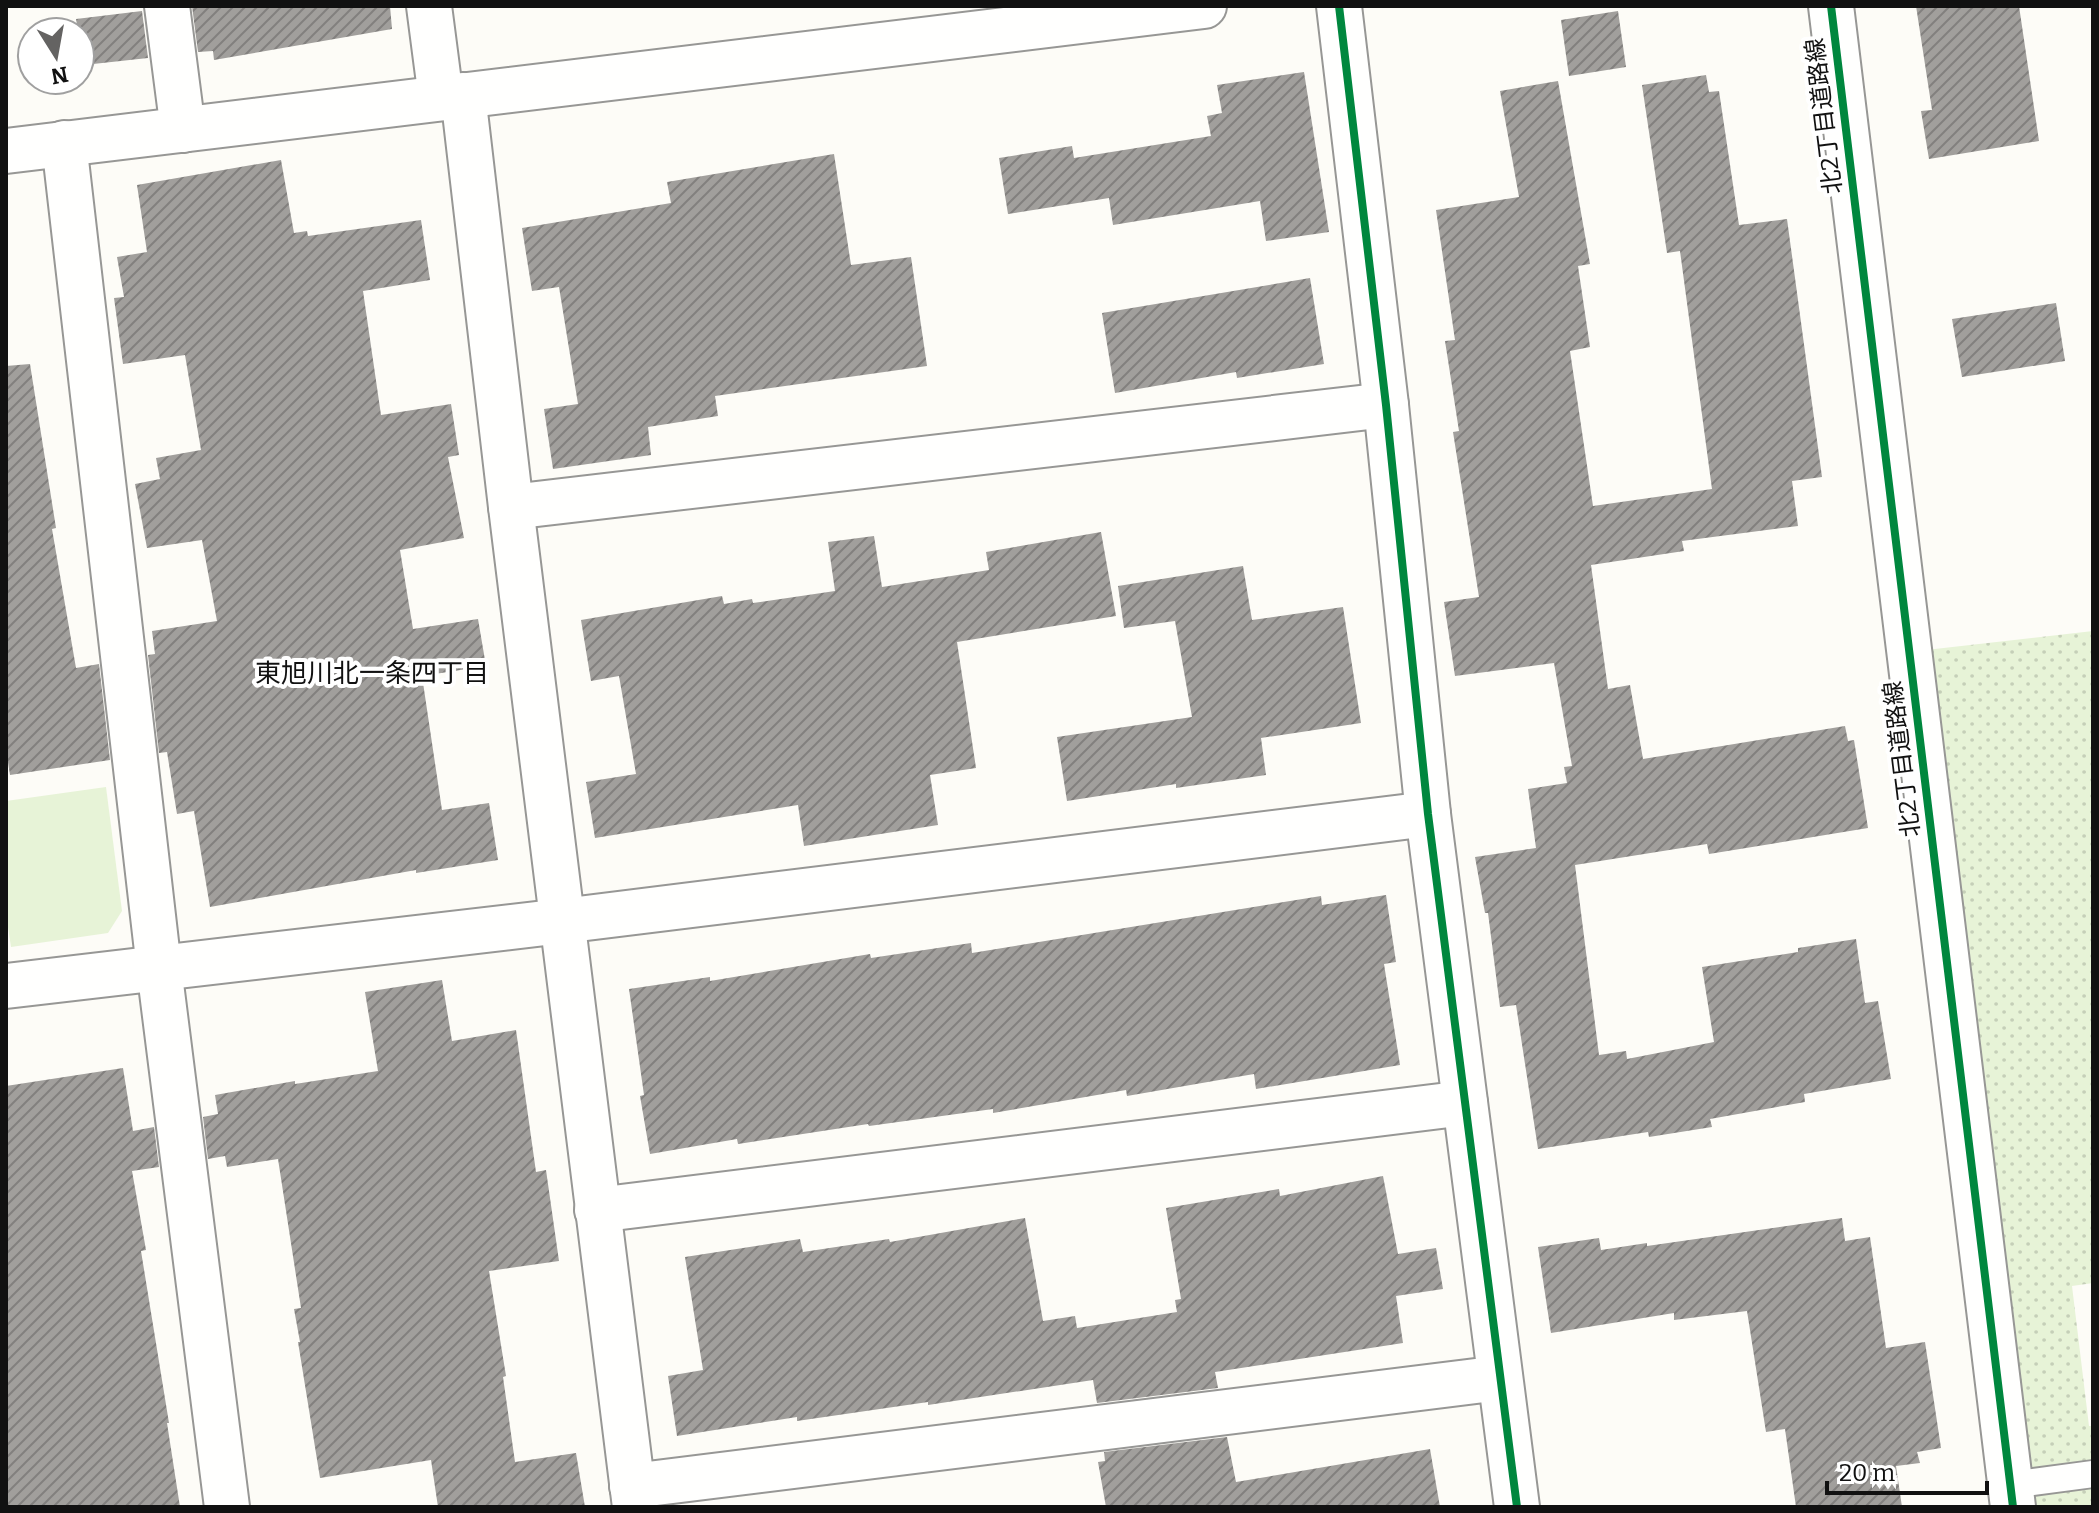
<svg xmlns="http://www.w3.org/2000/svg" width="2099" height="1513" font-family="Bitter,'Noto Sans JP',serif">
	<style>
		.grass { fill: url(#grass-dots) }
		.park { fill: #e7f3d7 }
		.building { fill: url(#building-hatch) }
		.lines { fill: none; stroke-linecap: round; stroke-linejoin: round }
		.service-casing { stroke: #979795; stroke-width: 30 }
		.minor-casing { stroke: #979795; stroke-width: 48 }
		.tertiary-casing { stroke: #979795; stroke-width: 48 }
		.service { stroke: #fffffe; stroke-width: 26 }
		.minor { stroke: #fffffe; stroke-width: 44 }
		.tertiary { stroke: #fffffe; stroke-width: 44 }
		.cycleway-casing { stroke: #fff; stroke-width: 13 }
		.cycleway { stroke: #00873e; stroke-width: 8 }
		.labels { text-anchor: middle; stroke-width: 8; stroke-linejoin: round; paint-order: stroke }
		.street-label { font-size: 24px; fill: #111; stroke: #fff }
		.neighbourhood-label { font-size: 26px; fill: #111; stroke: #fff }
	</style>
	<defs>
		<pattern id="grass-dots" width="8" height="8" patternUnits="userSpaceOnUse" patternTransform="scale(2)"><rect width="8" height="8" fill="#e7f3d7"/><path d="M2 2h.1M6 6h.1" fill="none" stroke="#c5cfb8" stroke-width="1.8" stroke-linecap="round"/></pattern>
		<pattern id="building-hatch" width="6" height="6" patternUnits="userSpaceOnUse" patternTransform="scale(2)"><rect width="6" height="6" fill="#a19f9c"/><path d="M-1 1l2-2M0 6l6-6M5 7l2-2" fill="none" stroke="#82807e"/></pattern>
	</defs>
	<rect width="100%" height="100%" fill="#fdfcf7"/>
	<path class="grass" d="M2093 631V1283L2072 1286 2089 1426H2093V1507H2027L1926 650Z"/>
	<path class="park" d="M106 787 122 911 108 933 11 947 6 914V801Z"/>
	<g class="building">
		<path d="M192 6H390L392 29 214 60 213 51 198 52Z"/>
		<path d="M1916 6H2019L2039 141 1929 159 1921 111 1932 110Z"/>
		<path d="M142 11 148 58 84 65 76 19Z"/>
		<path d="M1618 11 1626 67 1569 76 1561 20Z"/>
		<path d="M1304 72 1329 232 1266 241 1260 201 1113 225 1109 198 1008 214 999 158 1072 146 1074 158 1211 136 1207 116 1222 113 1217 85Z"/>
		<path d="M1706 75 1709 92 1719 91 1739 225 1787 219 1822 477 1792 481 1798 526 1682 541 1684 551 1591 565 1608 689 1630 685 1643 759 1845 726 1848 741 1854 740 1868 828 1709 854 1707 844 1575 865 1599 1055 1626 1051 1627 1059 1714 1042 1702 967 1798 952V948L1856 939 1865 1003 1878 1001 1891 1079 1804 1094 1805 1102 1710 1119 1712 1127 1649 1137 1648 1132 1538 1149 1516 1005 1500 1007 1488 913H1485L1475 857 1536 848 1528 789 1567 783 1564 767 1572 766 1554 663 1455 676 1444 602 1479 597 1453 432 1459 431 1445 341 1455 340 1436 210 1519 197 1500 91 1558 81 1590 264 1578 266 1590 347 1570 351 1593 506 1712 489 1680 251 1667 253 1642 85Z"/>
		<path d="M834 154 851 265 911 257 927 366 715 396 718 416 648 427 651 455 553 469 544 409 578 404 559 287 532 291 522 228 671 203 667 182Z"/>
		<path d="M281 160 294 233 307 231 308 236 421 220 430 280 363 291 381 415 451 404 459 455 448 457 464 538 400 550 413 629 478 619 486 666 422 676 442 810 489 803 498 860 416 873V870L210 907 194 811 177 814 167 752 159 753 148 655 155 654 152 631 217 621 202 540 147 548 135 484 160 479 156 458 201 450 185 355 123 364 114 298 124 297 117 257 147 252 137 185Z"/>
		<path d="M1310 278 1324 364 1237 378 1236 372 1115 393 1102 313Z"/>
		<path d="M2056 303 2065 361 1962 377 1952 319Z"/>
		<path d="M30 364 56 528 52 529 76 668 99 664 110 760 10 775 6 750V366Z"/>
		<path d="M1101 532 1116 616 957 642 976 768 930 775 938 825 804 846 798 805 595 838 586 782 636 774 619 676 591 681 581 620 722 596 724 604 752 599 753 603 835 591 828 542 874 536 882 587 989 570 986 552Z"/>
		<path d="M1243 566 1252 620 1343 607 1361 723 1261 738 1266 775 1176 788V784L1067 801 1057 737 1192 717 1175 621 1124 628 1118 586Z"/>
		<path d="M1386 895 1396 962 1384 964 1400 1065 1256 1089 1254 1074 1127 1096 1126 1090 993 1113V1109L869 1126 868 1124 738 1144 737 1139 650 1154 640 1096 644 1095 629 989 710 977V981L870 954 871 958 971 943 972 953 1321 896 1322 905Z"/>
		<path d="M442 980 452 1041 516 1030 536 1172 546 1170 559 1261 489 1271 506 1376 503 1377 515 1462 576 1453 585 1507H438L431 1460 320 1478 298 1342H300L294 1309 301 1308 278 1159 227 1167 225 1156 208 1159 203 1117 218 1114 215 1095 295 1081V1084L378 1071 365 992Z"/>
		<path d="M123 1068 133 1131 154 1127 159 1167 132 1171 146 1250 141 1251 169 1423H167L180 1507H6V1086Z"/>
		<path d="M1383 1176 1398 1254 1436 1248 1443 1289 1396 1296 1403 1343 1215 1372 1218 1388 1097 1403 1093 1380 928 1405V1402L797 1421V1417L677 1436 668 1376 703 1370 685 1257 800 1239 803 1252 889 1239 890 1242 1025 1218 1043 1321 1075 1316 1077 1328 1177 1312 1175 1300 1181 1299 1166 1208 1279 1189 1280 1196Z"/>
		<path d="M1842 1218 1845 1241 1870 1237 1886 1348 1925 1342 1941 1448 1917 1452 1920 1463 1896 1466 1902 1507H1796L1785 1429 1766 1432 1747 1311 1674 1320V1313L1551 1333 1538 1247 1599 1238 1601 1250 1647 1243V1246Z"/>
		<path d="M1227 1437 1236 1482 1430 1449 1440 1507H1106L1098 1462 1105 1461 1104 1452Z"/>
	</g>
	<g class="lines">
		<g class="service-casing">
			<path id="service" d="M2010 1485 2093 1474"/>
		</g>
		<g class="minor-casing">
			<g id="minor">
				<path d="M167 6 183 130"/>
				<path d="M429 6 441 98"/>
				<path d="M1339 6 1386 405 1428 814 1517 1507"/>
				<path d="M463 95 511 507 635 1507"/>
				<path d="M64 143 159 968 227 1507"/>
				<path d="M6 151 1204 6"/>
				<path d="M511 507 1386 405"/>
				<path d="M6 986 562 921 1428 814"/>
				<path d="M597 1210 1465 1103"/>
				<path d="M632 1486 1500 1378"/>
			</g>
		</g>
		<g class="tertiary-casing">
			<path id="tertiary" d="M1831 6 2013 1507"/>
		</g>
		<use href="#service" class="service"/>
		<use href="#minor" class="minor"/>
		<use href="#tertiary" class="tertiary"/>
		<g class="cycleway-casing">
			<g id="cycleway">
				<path d="M1339 6 1386 405 1428 814 1517 1507"/>
				<path d="M1831 6 2013 1507"/>
			</g>
		</g>
		<use href="#cycleway" class="cycleway"/>
	</g>
	<g class="labels">
		<g class="street-label">
			<text transform="translate(1824 116) rotate(-97)" y="8">北2丁目道路線</text>
			<text transform="translate(1902 759) rotate(-97)" y="8">北2丁目道路線</text>
		</g>
		<g class="neighbourhood-label">
			<text x="372" y="682">東旭川北一条四丁目</text>
		</g>
	</g>
	<rect width="2099" height="1513" fill="none" stroke="#111111" stroke-width="16"/>
	<g transform="translate(56 56) rotate(169)"><circle r="38" fill="#ffffff" stroke="#a0a0a0" stroke-width="2"/>
	<path d="M0-6L14 30L0 20L-14 30Z" fill="#646362"/>
	<text y="-12" font-size="22" font-weight="bold" text-anchor="middle" fill="#111111">N</text>
	</g>
	<path d="M1827 1481v12h160v-12" fill="none" stroke="#111111" stroke-width="4"/>
	<text x="1839" y="1481" font-size="24" fill="#111111" stroke="#ffffff" stroke-width="6" paint-order="stroke">20 m</text>
</svg>
